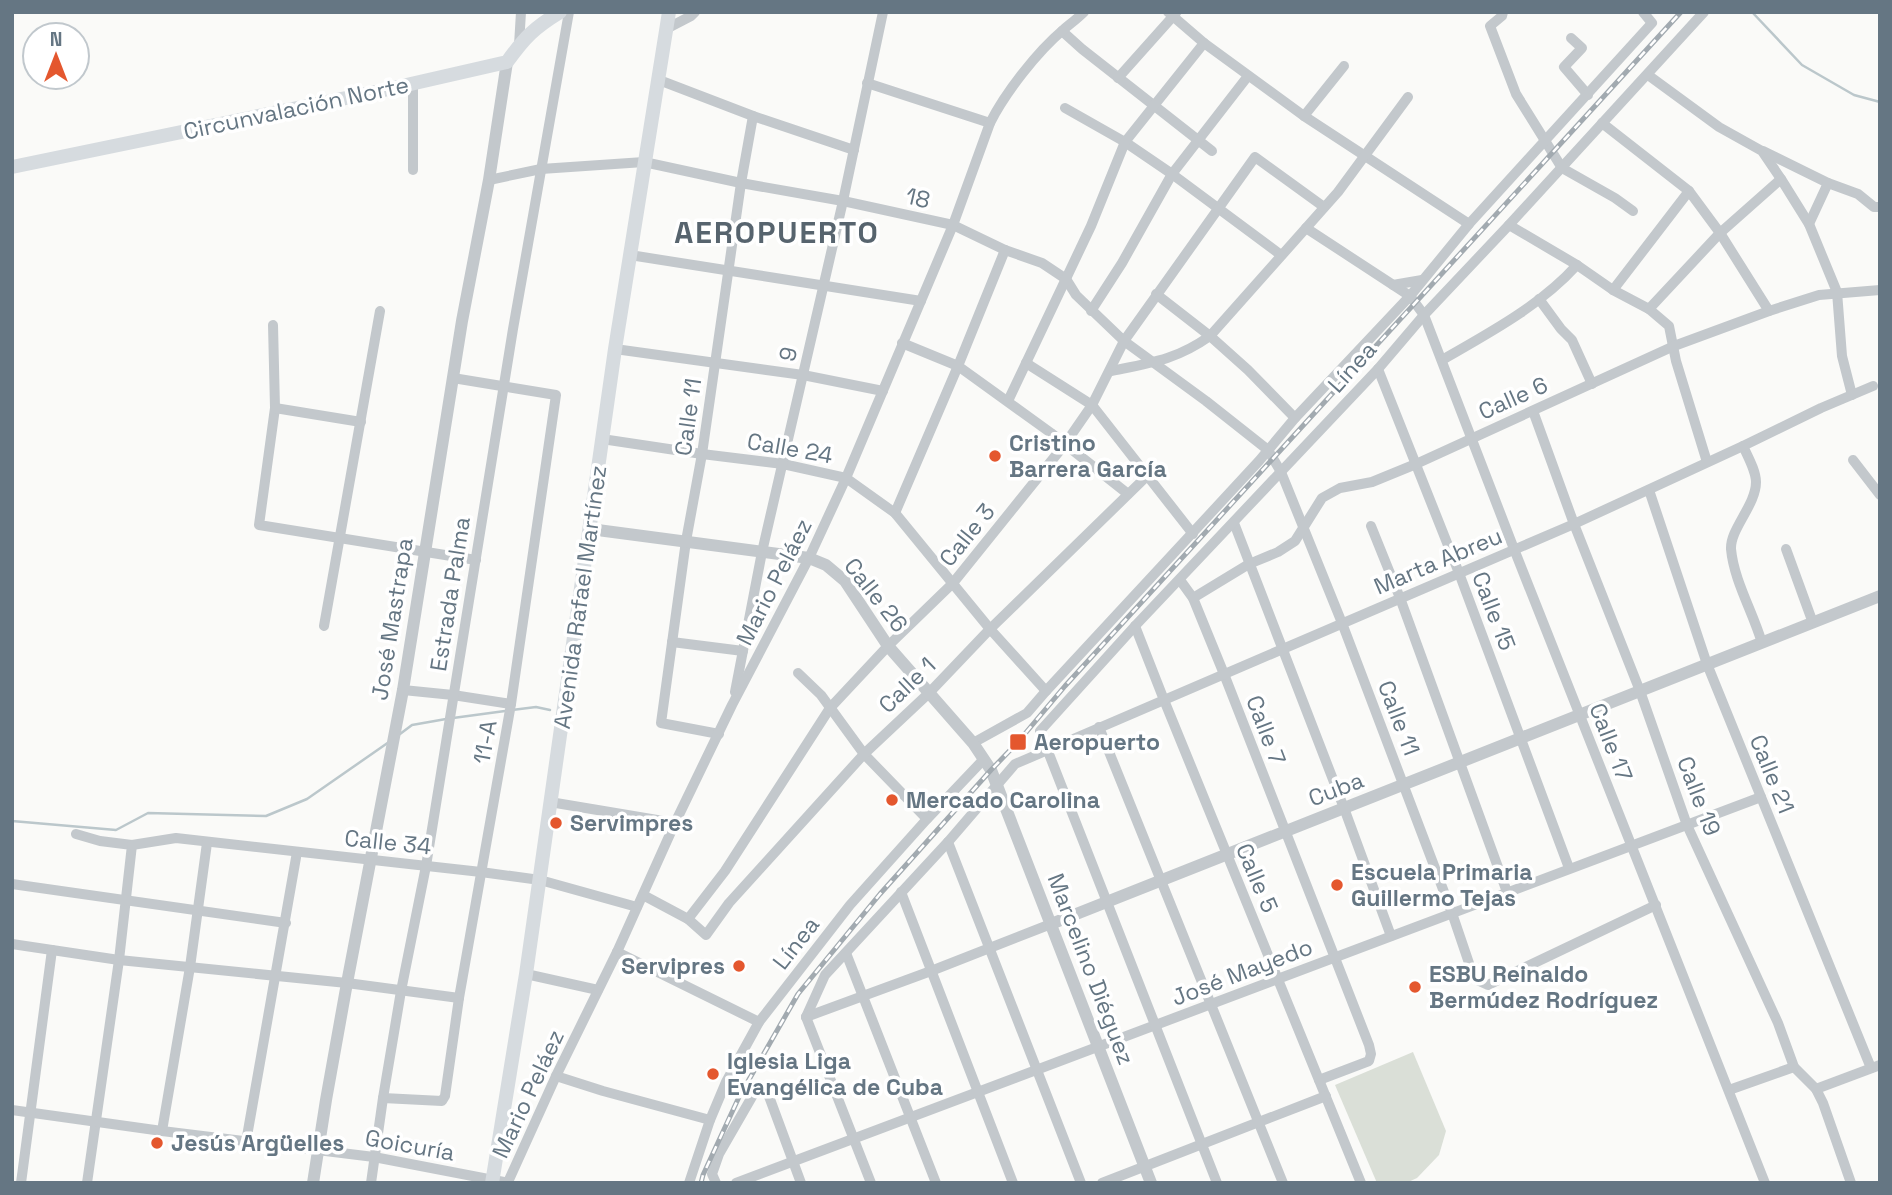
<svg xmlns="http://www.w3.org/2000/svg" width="1892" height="1195" font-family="'Space Grotesk',sans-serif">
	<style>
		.green { fill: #dadfd7 }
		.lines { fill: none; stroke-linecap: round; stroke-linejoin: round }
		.stream { stroke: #bbc7cb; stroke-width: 2.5 }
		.minor { stroke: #c3c8cc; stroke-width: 10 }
		.tertiary { stroke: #c3c8cc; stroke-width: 12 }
		.secondary { stroke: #d6dbdf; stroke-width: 14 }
		.rail-casing { stroke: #a2aab0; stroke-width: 5 }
		.rail { stroke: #fff; stroke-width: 2.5; stroke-dasharray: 8; stroke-linecap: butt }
		.poi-dot { fill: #e4572e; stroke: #fff; stroke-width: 2.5 }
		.labels { text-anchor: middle; stroke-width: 7; stroke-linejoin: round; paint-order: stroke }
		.street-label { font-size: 23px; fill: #657683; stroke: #fff }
		.poi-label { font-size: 23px; font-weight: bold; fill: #657683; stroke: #fff; text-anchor: start }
		.district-label { font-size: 30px; font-weight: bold; letter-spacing: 2px; fill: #57646e; stroke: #fff }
	</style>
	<rect width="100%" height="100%" fill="#fafaf8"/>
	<path class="green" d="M1413 1052 1446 1131 1439 1155 1417 1178 1406 1183H1377L1335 1085Z"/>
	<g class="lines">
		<g class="stream">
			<path d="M1752 12 1802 65 1854 95 1880 102"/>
			<path d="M512 710 536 707 550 710"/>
			<path d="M453 718 505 711"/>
			<path d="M400 734 412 725 446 719"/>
			<path d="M12 821 116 830 148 813 266 816 307 799 389 742"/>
		</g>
		<g class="minor">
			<path d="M1168 12 1204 43 1304 116 1469 224"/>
			<path d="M1503 12 1502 16 1490 26 1516 94 1562 168 1615 198 1633 211"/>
			<path d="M666 29 691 16 695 12"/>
			<path d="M1062 31 1082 49 1212 151"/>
			<path d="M1571 38 1582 48 1564 67 1588 95"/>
			<path d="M519 45 521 12"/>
			<path d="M1648 75 1719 127 1762 151 1781 179 1809 224 1837 292 1842 356 1852 395"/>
			<path d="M1118 78 1176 13"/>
			<path d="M659 80 753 116 854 150"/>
			<path d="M867 83 990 123"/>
			<path d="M413 84V170"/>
			<path d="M1065 108 1125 142 1172 174 1281 255"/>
			<path d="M1304 116 1344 66"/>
			<path d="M1602 123 1689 191 1720 233 1769 311"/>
			<path d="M1763 151 1828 183 1858 194 1874 207H1880"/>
			<path d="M489 180 541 169 644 162 741 183 843 201 953 225 1005 250 1042 263 1066 279 1076 295 1124 341 1206 401 1268 450 1281 472 1342 623 1452 913 1471 969 1477 980 1488 985 1656 905"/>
			<path d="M1809 224 1828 183"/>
			<path d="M1509 225 1577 265 1613 290 1649 309 1669 326 1676 361 1707 462"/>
			<path d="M1306 228 1410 296 1424 315 1514 549 1765 1183"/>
			<path d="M630 255 921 301"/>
			<path d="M1393 285 1422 280"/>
			<path d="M1613 290 1689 191"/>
			<path d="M1156 294 1210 336 1248 370 1295 418"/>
			<path d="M1539 299 1561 329 1572 340 1592 384"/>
			<path d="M1649 309 1720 233 1781 179"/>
			<path d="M1091 311 1122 263 1172 174 1248 76"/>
			<path d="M273 325 275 408 259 525 476 560"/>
			<path d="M902 343 958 366 1051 433 1128 494"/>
			<path d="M615 349 803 375 883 391"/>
			<path d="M1442 360C1489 333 1540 306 1577 265"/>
			<path d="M1026 363 1092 405 1193 534"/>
			<path d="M1378 369 1459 573 1569 868"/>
			<path d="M1111 371C1151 363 1176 360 1210 336L1338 192 1408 97"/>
			<path d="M1008 401 1091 226 1125 142 1204 43"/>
			<path d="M275 408 361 422"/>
			<path d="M1533 411 1574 524 1640 691 1687 825 1778 1023 1794 1067 1816 1089 1823 1103 1851 1183"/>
			<path d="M602 439 702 454 783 464 846 478 895 513 990 629 1046 691"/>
			<path d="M1743 446C1748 457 1756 471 1756 482 1756 505 1730 529 1731 549 1734 581 1753 612 1762 643"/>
			<path d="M1853 460 1880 495"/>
			<path d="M1649 490 1707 664 1871 1068"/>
			<path d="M895 513 958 366 1005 250"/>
			<path d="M1234 523 1344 808 1391 936"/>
			<path d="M1371 526 1400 598 1507 892"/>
			<path d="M1786 549 1813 623"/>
			<path d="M1180 580 1193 598 1224 674 1369 1045 1371 1054 1369 1061 1319 1080"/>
			<path d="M1193 598 1249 564 1278 552 1295 541 1322 498 1340 488 1372 482 1416 464 1674 346 1769 311 1819 295 1880 290"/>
			<path d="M324 626 380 311"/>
			<path d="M1135 626 1164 700 1361 1183"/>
			<path d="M672 642 743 651"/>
			<path d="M798 673 821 695 864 754 927 819"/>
			<path d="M403 690 453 695 511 704"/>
			<path d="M735 692 762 552 843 201 883 12"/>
			<path d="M1099 727 1283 1183"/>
			<path d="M719 734 661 723 686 541 702 454 741 183 753 116"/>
			<path d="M973 743 1027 713 1046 691 1259 461 1295 418 1410 296 1469 224 1652 23 1643 12"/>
			<path d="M550 802 675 823"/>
			<path d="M76 834 100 841 132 845 119 960 87 1183"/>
			<path d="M948 842 1081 1183"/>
			<path d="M132 845 176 838 481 872 540 880 637 907"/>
			<path d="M12 884 286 923"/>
			<path d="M901 892 1013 1183"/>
			<path d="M643 895 688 919 706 935 729 903 864 754 929 693 990 629 1148 475"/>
			<path d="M688 919 725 871 830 708 888 646 953 583 1065 444 1092 405 1124 341 1255 157 1324 207"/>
			<path d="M12 944 119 960 347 983 459 998"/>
			<path d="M617 952 759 1022"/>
			<path d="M846 953 936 1183"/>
			<path d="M526 974 598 990"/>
			<path d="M806 1017 825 975 948 842 1015 764 1574 524 1743 446 1821 408 1873 386"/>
			<path d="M806 1017 931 971 1051 924"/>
			<path d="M806 1017 871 1183"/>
			<path d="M556 1076 603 1091 710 1120"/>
			<path d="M1816 1089 1880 1065"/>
			<path d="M1729 1090 1794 1067"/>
			<path d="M383 1098 442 1101 445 1096 459 998 511 704 556 395 453 378"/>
			<path d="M12 1110 162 1131 374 1157 509 1183"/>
			<path d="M162 1131 190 967 207 843"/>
			<path d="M246 1142 297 852"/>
			<path d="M508 1182 556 1076 617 952 675 823 732 705 809 558 846 478 953 225 990 123C1005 93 1037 52 1063 30 1070 24 1077 19 1084 12"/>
			<path d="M21 1183 52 950"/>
			<path d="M371 1183 383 1098 401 991 426 866 513 329 569 12"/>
			<path d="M689 1183 710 1120 726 1082 759 1022 850 905 927 819 984 759"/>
			<path d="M716 1183 712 1174 719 1154 753 1095 757 1092 767 1091 801 1183"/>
			<path d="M736 1183 1761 797"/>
			<path d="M1102 1183 1326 1096"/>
			<path d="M1217 1183 1040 731 1135 626 1378 369 1424 315 1509 225 1704 12"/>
		</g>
		<g class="tertiary">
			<path d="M590 529 809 558 826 565 845 581 888 646 973 743 991 770 1151 1183"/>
			<path d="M1051 924 1880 596"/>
			<path d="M313 1183 326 1100 347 983 403 690 462 321 489 180 507 62"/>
		</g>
		<g class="secondary">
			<path d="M12 167 380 91 507 62C525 37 534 28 560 12"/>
			<path d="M492 1183 526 974 615 349 669 12"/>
		</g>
		<g class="rail-casing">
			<path id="rail" d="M701 1183 703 1175 739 1097 798 994 880 894 991 770 1018 742 1065 686 1681 12"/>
		</g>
		<use href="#rail" class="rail"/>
	</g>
	<g class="poi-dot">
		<circle cx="995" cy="456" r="7"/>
		<rect x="1009" y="733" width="18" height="18" rx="3.5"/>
		<circle cx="892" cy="800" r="7"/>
		<circle cx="556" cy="823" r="7"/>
		<circle cx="1337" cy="885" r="7"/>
		<circle cx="739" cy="966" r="7"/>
		<circle cx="1415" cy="987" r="7"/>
		<circle cx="713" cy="1074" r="7"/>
		<circle cx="157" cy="1143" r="7"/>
	</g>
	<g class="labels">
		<g class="street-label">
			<text transform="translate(296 108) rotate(-12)" y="8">Circunvalación Norte</text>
			<text transform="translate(918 198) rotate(13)" y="8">18</text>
			<text transform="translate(788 354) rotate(-77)" y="8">9</text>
			<text transform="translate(1352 367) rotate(-48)" y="8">Línea</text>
			<text transform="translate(1513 398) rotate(-24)" y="8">Calle 6</text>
			<text transform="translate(688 417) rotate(-82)" y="8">Calle 11</text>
			<text transform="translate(790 448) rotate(10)" y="8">Calle 24</text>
			<text transform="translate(967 535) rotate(-51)" y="8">Calle 3</text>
			<text transform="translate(1438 561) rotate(-23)" y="8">Marta Abreu</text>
			<text transform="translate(774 582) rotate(-63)" y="8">Mario Peláez</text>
			<text transform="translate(450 594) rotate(-81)" y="8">Estrada Palma</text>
			<text transform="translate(876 595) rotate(52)" y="8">Calle 26</text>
			<text transform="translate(580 597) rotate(-82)" y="8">Avenida Rafael Martínez</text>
			<text transform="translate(1494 611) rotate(69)" y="8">Calle 15</text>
			<text transform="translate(392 619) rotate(-81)" y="8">José Mastrapa</text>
			<text transform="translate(907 685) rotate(-44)" y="8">Calle 1</text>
			<text transform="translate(1399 718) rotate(69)" y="8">Calle 11</text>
			<text transform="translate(1266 730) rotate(69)" y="8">Calle 7</text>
			<text transform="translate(485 742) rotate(-80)" y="8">11-A</text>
			<text transform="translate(1611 742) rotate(69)" y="8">Calle 17</text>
			<text transform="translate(1772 774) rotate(68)" y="8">Calle 21</text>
			<text transform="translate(1336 789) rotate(-21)" y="8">Cuba</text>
			<text transform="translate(1699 796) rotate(69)" y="8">Calle 19</text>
			<text transform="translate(388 842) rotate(6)" y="8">Calle 34</text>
			<text transform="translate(1257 878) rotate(67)" y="8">Calle 5</text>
			<text transform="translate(796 943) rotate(-52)" y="8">Línea</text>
			<text transform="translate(1091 969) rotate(69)" y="8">Marcelino Diéguez</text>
			<text transform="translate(1242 972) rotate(-21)" y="8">José Mayedo</text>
			<text transform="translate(528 1094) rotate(-65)" y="8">Mario Peláez</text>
			<text transform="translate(410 1145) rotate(10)" y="8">Goicuría</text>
		</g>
		<g class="poi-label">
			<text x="1009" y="451">Cristino<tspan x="1009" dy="26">Barrera García</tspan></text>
			<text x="1034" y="750">Aeropuerto</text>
			<text x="906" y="808">Mercado Carolina</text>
			<text x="570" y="831">Servimpres</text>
			<text x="1351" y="880">Escuela Primaria<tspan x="1351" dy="26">Guillermo Tejas</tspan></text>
			<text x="725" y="974" text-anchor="end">Servipres</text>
			<text x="1429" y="982">ESBU Reinaldo<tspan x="1429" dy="26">Bermúdez Rodríguez</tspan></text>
			<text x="727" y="1069">Iglesia Liga<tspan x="727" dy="26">Evangélica de Cuba</tspan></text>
			<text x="171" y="1151">Jesús Argüelles</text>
		</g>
		<g class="district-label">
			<text x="777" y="243">AEROPUERTO</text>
		</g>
	</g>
	<rect width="1892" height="1195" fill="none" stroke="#657683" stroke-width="28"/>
	<g transform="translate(56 56)"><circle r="33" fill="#ffffff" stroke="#c1c8cd" stroke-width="2"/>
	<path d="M0-5L12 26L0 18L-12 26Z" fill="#e4572e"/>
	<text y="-10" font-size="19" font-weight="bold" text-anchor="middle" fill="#657683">N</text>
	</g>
</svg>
